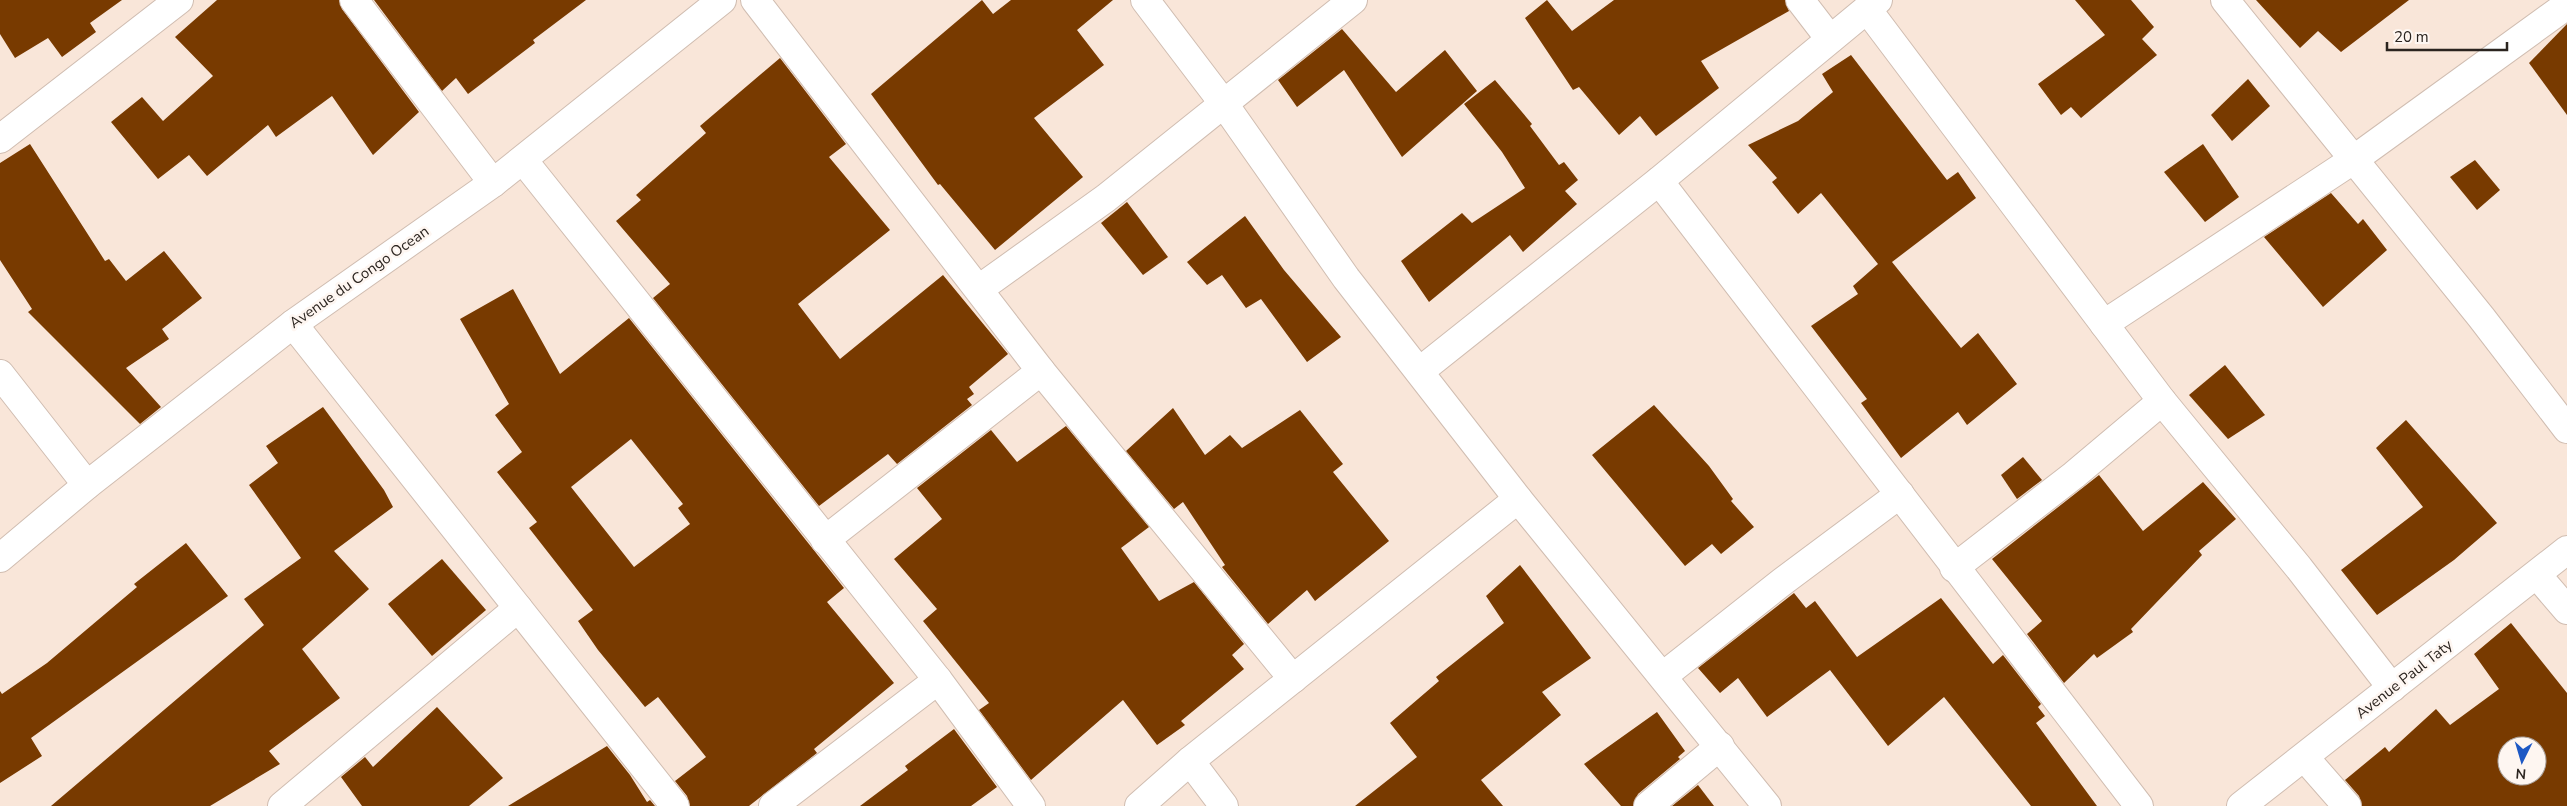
<svg xmlns="http://www.w3.org/2000/svg" width="2567" height="806" font-family="'Nunito Sans',sans-serif">
	<style>
		.building { fill: #783a00; fill-rule: evenodd }
		.lines { fill: none; stroke-linecap: round; stroke-linejoin: round }
		.minor-casing { stroke: #d0bdb1; stroke-width: 30 }
		.minor { stroke: #fff; stroke-width: 28 }
		.labels { text-anchor: middle; stroke-width: 5; stroke-linejoin: round; paint-order: stroke }
		.street-label { font-size: 15px; fill: #2b241f; stroke: #fef6f1 }
	</style>
	<rect width="100%" height="100%" fill="#f9e6d9"/>
	<g class="building">
		<path d="M0 0H122L90 23 96 32 62 57 48 38 15 58 0 34Z"/>
		<path d="M217 0H339L342 9 419 112 373 155 332 96 276 137 268 125 207 176 189 155 158 179 111 122 142 97 163 121 213 76 175 37Z"/>
		<path d="M374 0H586L533 40 535 43 468 94 456 78 442 91Z"/>
		<path d="M982 0 993 14 1011 0H1113L1077 30 1104 65 1034 118 1083 177 995 250 940 184 938 185 871 94Z"/>
		<path d="M1547 0 1572 31 1614 0H1785L1789 11 1701 61 1719 88 1656 136 1640 116 1619 135 1579 87 1573 90 1525 18Z"/>
		<path d="M2075 0H2131L2154 27 2142 39 2157 55 2081 118 2071 107 2061 115 2038 84 2105 35Z"/>
		<path d="M2256 0H2409L2341 52 2318 31 2300 48Z"/>
		<path d="M2567 24V115L2529 63Z"/>
		<path d="M1342 29 1396 92 1445 50 1477 91 1402 157 1344 70 1297 107 1278 80Z"/>
		<path d="M1851 55 1947 180 1958 172 1976 198 1892 262 1961 348 1978 333 2017 384 1967 425 1958 412 1901 458 1861 403 1867 399 1811 326 1858 294 1853 286 1878 264 1821 193 1798 214 1772 182 1777 178 1748 145 1798 121 1833 92 1822 74Z"/>
		<path d="M780 58 846 144 829 157 890 230 798 304 840 359 943 275 1008 354 969 387 974 394 967 399 972 405 897 464 888 454 819 506 653 298 670 284 616 221 641 200 636 195 706 133 700 126Z"/>
		<path d="M2248 79 2270 106 2232 141 2211 115Z"/>
		<path d="M1495 80 1532 124 1530 126 1559 165 1564 162 1578 180 1565 191 1577 204 1523 252 1510 235 1429 302 1401 261 1462 213 1472 223 1525 188 1502 152 1464 104Z"/>
		<path d="M30 144 105 261 109 259 126 281 164 251 202 298 162 329 169 339 126 368 161 407 140 424 28 312 32 309 0 260V163Z"/>
		<path d="M2203 144 2239 197 2205 222 2164 172Z"/>
		<path d="M2475 160 2500 190 2477 210 2450 177Z"/>
		<path d="M2331 193 2358 224 2363 219 2387 250 2323 307 2264 237Z"/>
		<path d="M1127 202 1168 257 1143 275 1101 223Z"/>
		<path d="M1245 216 1284 270 1341 337 1307 362 1261 299 1246 308 1222 275 1207 285 1187 262Z"/>
		<path d="M513 289 560 374 629 318 844 588 827 602 894 683 814 749 817 753 749 806H690L687 796 675 781 706 757 658 697 645 707 598 650 578 621 593 610 529 528 537 522 497 472 522 452 495 415 509 404 460 319ZM631 439 683 504 678 508 690 524 634 567 571 487Z"/>
		<path d="M2225 365 2265 415 2228 439 2189 395Z"/>
		<path d="M1654 405 1709 466 1733 499 1731 501 1754 527 1721 554 1712 544 1685 566 1592 455Z"/>
		<path d="M323 407 384 490 393 507 334 551 369 589 302 649 340 698 269 751 280 764 210 806H51L264 625 244 599 301 558 249 485 278 463 266 446Z"/>
		<path d="M1173 408 1205 455 1230 435 1242 448 1300 410 1343 464 1333 472 1389 541 1315 601 1307 590 1268 624 1222 567 1225 565 1183 502 1174 509 1126 451Z"/>
		<path d="M2406 420 2497 523 2454 560 2377 615 2341 570 2423 507 2376 448Z"/>
		<path d="M1066 426 1149 527 1121 548 1159 601 1194 582 1244 644 1232 655 1244 669 1181 721 1185 725 1157 745 1123 700 1031 780 979 710 989 703 923 621 937 609 894 559 942 519 917 488 991 430 1017 462Z"/>
		<path d="M2023 457 2042 480 2017 499 2001 475Z"/>
		<path d="M2099 475 2143 531 2203 482 2236 519 2199 551 2202 555 2131 629 2133 632 2097 658 2094 654 2064 683 2027 634 2042 621 1992 559Z"/>
		<path d="M186 543 228 596 31 738 42 756 0 783V691L2 694 47 663 137 587 134 584Z"/>
		<path d="M442 559 486 610 432 656 388 604Z"/>
		<path d="M1520 565 1591 658 1542 692 1561 715 1481 780 1503 806H1355L1417 757 1390 723 1439 681 1436 677 1504 623 1486 596Z"/>
		<path d="M1794 593 1806 608 1815 601 1857 657 1941 598 1993 664 2003 655 2041 704 2038 707 2045 716 2036 723 2097 806H2031L1944 697 1888 746 1830 670 1767 717 1738 678 1720 693 1698 668Z"/>
		<path d="M2511 623 2567 693V806H2362L2359 796 2345 780 2385 747 2389 752 2436 709 2450 725 2499 689 2474 654ZM2507 746H2537V776H2507Z"/>
		<path d="M437 707 503 778 469 806H362L341 777 365 757 373 767Z"/>
		<path d="M1657 712 1685 751 1678 757 1680 759 1638 794 1633 806H1621L1584 764Z"/>
		<path d="M954 729 997 787 971 806H860L908 770 905 766Z"/>
		<path d="M607 746 630 775 647 802 650 800 655 806H508Z"/>
		<path d="M1698 785 1714 806H1672Z"/>
	</g>
	<g class="lines">
		<g class="minor-casing">
			<g id="minor">
				<path d="M354 0 493 183"/>
				<path d="M755 0 1041 371 1293 679"/>
				<path d="M1145 0 1224 104 1346 278 1518 499 1767 806"/>
				<path d="M1800 0 1830 39"/>
				<path d="M2225 0 2481 317 2567 429"/>
				<path d="M1867 9 2162 401 2299 568 2392 688"/>
				<path d="M0 139 179 0"/>
				<path d="M523 160 938 680 1031 806"/>
				<path d="M1659 181 2139 806"/>
				<path d="M979 289 1106 198 1353 0"/>
				<path d="M293 324 675 806"/>
				<path d="M2104 324 2353 160 2567 5"/>
				<path d="M1420 371 1659 181 1878 0"/>
				<path d="M0 374 87 485"/>
				<path d="M825 540 1041 371"/>
				<path d="M0 558 87 485 293 324 493 183 722 0"/>
				<path d="M1954 568 2074 475 2162 401"/>
				<path d="M2537 575 2567 610"/>
				<path d="M1663 676 1782 582 1900 494"/>
				<path d="M2305 758 2347 806"/>
				<path d="M1190 761 1224 806"/>
				<path d="M282 806 518 608"/>
				<path d="M773 806 938 680"/>
				<path d="M1139 806 1190 761 1518 499"/>
				<path d="M1648 806 1720 746"/>
				<path d="M2241 806 2567 550"/>
			</g>
		</g>
		<use href="#minor" class="minor"/>
	</g>
	<g class="labels">
		<g class="street-label">
			<text transform="translate(359 277) rotate(-35)" y="5">Avenue du Congo Ocean</text>
			<text transform="translate(2404 679) rotate(-38)" y="5">Avenue Paul Taty</text>
		</g>
	</g>
	<g transform="translate(2522 761) rotate(185)"><circle r="24" fill="#fef6f1" stroke="#aaa29d"/>
	<path d="M0-4L9 19L0 12L-9 19Z" fill="#1d58c4"/>
	<text y="-8" font-size="14" font-weight="bold" text-anchor="middle" fill="#2b241f">N</text>
	</g>
	<path d="M2387 42v8h120v-8" fill="none" stroke="#2b241f" stroke-width="2.5"/>
	<text x="2394" y="42" font-size="15" fill="#2b241f" stroke="#fef6f1" stroke-width="4" paint-order="stroke">20 m</text>
</svg>
